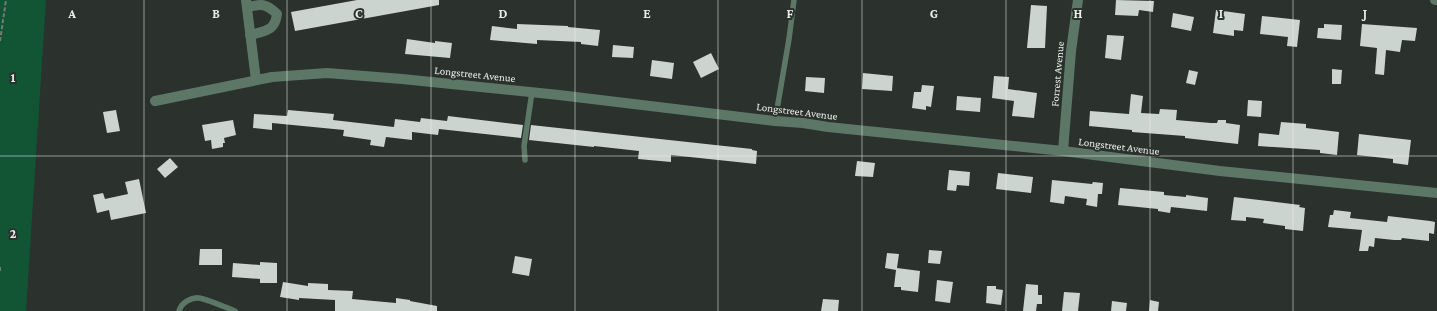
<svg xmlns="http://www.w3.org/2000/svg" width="1437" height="311" font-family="'Crimson Pro',serif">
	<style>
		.green { fill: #115535 }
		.building { fill: #ccd4cf }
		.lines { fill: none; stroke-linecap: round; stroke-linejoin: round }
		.path { stroke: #757b77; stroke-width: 2; stroke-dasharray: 4 2; stroke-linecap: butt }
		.service { stroke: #5d7767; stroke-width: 5.5 }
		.minor { stroke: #5d7767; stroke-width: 10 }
		.grid { fill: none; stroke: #eaeeeb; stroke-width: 1; stroke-opacity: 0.55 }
		.labels { text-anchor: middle; stroke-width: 4; stroke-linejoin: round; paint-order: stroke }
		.street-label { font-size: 11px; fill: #eaeeeb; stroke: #2b312d }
		.grid-label { font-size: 13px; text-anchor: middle; font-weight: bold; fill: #eaeeeb; stroke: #2b312d; stroke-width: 4; stroke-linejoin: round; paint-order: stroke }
	</style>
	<rect width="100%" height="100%" fill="#2b312d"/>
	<path class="green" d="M0 0H46L26 311H0Z"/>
	<g class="building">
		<path d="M357 0H439V5L295 31 291 12Z"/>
		<path d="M1116 0 1154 1 1153 12 1139 10 1138 16 1115 15Z"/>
		<path d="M1031 5 1047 6 1045 48H1027Z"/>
		<path d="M1216 10 1245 14 1243 31 1234 30V36L1213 33Z"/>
		<path d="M1173 13 1194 17 1191 31 1171 27Z"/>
		<path d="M1262 16 1300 20 1297 47 1287 46 1288 37 1260 34Z"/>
		<path d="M517 24 568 26V27L600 30 598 46 581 44V42L537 40V44L490 40 492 26 517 29Z"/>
		<path d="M1324 24 1342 25 1341 40 1317 38 1318 28H1324Z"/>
		<path d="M1362 24 1417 28 1415 41 1402 40 1400 52 1386 50 1384 75 1375 74 1377 48 1360 46Z"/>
		<path d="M1107 35 1124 36 1121 60 1105 58Z"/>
		<path d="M407 39 435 43V41L452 43 450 58 405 54Z"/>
		<path d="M613 45 634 47 633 58 612 57Z"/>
		<path d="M711 53 719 69 701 78 693 62Z"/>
		<path d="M652 60 674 63 672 79 650 76Z"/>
		<path d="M1332 69 1342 70 1341 84H1332Z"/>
		<path d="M1189 70 1198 72 1195 85 1186 83Z"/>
		<path d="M863 73 893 76 892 91 862 89Z"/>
		<path d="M994 76 1009 77 1008 89 1037 93 1034 118 1012 116 1014 101 992 98Z"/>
		<path d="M806 77 825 78 824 93 805 91Z"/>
		<path d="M922 85 934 86 931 107 926 106V110L912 108 914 92H921Z"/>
		<path d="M1131 94 1143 96 1141 113 1159 114 1160 109 1177 110 1176 120 1211 123H1217L1218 120H1226V123L1240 125 1238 144 1185 138V136L1132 132V130L1089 126 1090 111 1129 114Z"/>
		<path d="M957 96 981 98 980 112 956 110Z"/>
		<path d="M1248 100 1262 101 1261 117 1247 116Z"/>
		<path d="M116 110 120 131 107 133 103 112Z"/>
		<path d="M288 110 334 114 333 120 394 127 395 119 420 122 421 118 447 121 448 116 523 125 521 138 439 129 438 135 412 132V140L386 137 384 147 370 145 371 140 343 136 344 130 272 123V130L253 128 254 114 287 116Z"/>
		<path d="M233 120 236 135 224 138 225 143H223V147L212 149 211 140 205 141 202 125Z"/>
		<path d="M1281 122 1306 124V128L1339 132 1337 155 1320 153V150L1258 146 1259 133 1279 135Z"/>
		<path d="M531 125 752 149V150L757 151 756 164 671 155V162L638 159 639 151 594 146V147L529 140Z"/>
		<path d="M1359 134 1411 140 1408 165 1393 163V159L1357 155Z"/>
		<path d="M170 158 178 167 165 178 157 169Z"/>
		<path d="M857 161 875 163 873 177 855 176Z"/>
		<path d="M949 170 970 172 969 186 957 185 956 191 947 190Z"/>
		<path d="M998 173 1033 177 1031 193 996 189Z"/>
		<path d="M139 179 146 213 111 220 109 210 97 213 93 195 103 193 105 199 128 194 125 182Z"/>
		<path d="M1052 180 1092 184 1093 182 1103 183 1102 194H1098L1097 207 1086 205 1087 199 1065 196 1064 204 1050 202Z"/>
		<path d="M1120 188 1164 192V195L1186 197V195L1208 198 1207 211 1171 207 1170 213 1158 211V209L1118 205Z"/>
		<path d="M1234 197 1300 205 1299 207 1305 208 1303 231 1285 229V226L1263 223 1264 219 1246 217V221L1231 220Z"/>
		<path d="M1334 210 1351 212 1350 218 1387 222 1388 216 1430 221 1435 222 1434 234 1429 233V241L1402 238 1401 240H1394L1375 238 1374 247 1369 246 1368 251H1359L1362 230 1328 227 1330 215H1333Z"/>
		<path d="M200 249H222V265H199Z"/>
		<path d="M929 250 942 251 940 264 928 263Z"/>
		<path d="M887 253 899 254 897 268 920 271 918 292 901 290V287H894L896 270 885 268Z"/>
		<path d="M515 256 532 259 529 276 512 273Z"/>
		<path d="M260 262 277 263V283H260V279L232 277 233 263 260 265Z"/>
		<path d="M937 280 953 282 950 303 935 301Z"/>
		<path d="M283 282 308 286V283L328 284V290L353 291 352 299 396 303V298L410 300V301L437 306V311H335V300L299 298V300L280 297Z"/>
		<path d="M1026 284 1038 285V295H1042V304H1037L1036 311H1023Z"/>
		<path d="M987 286H996V289L1003 290 1001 305 986 303Z"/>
		<path d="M1064 292 1080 293 1078 311H1062Z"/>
		<path d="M823 299 839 300 838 311H821Z"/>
		<path d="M1150 300 1159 302 1158 311H1149Z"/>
		<path d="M1112 301 1127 303 1126 311H1111Z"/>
	</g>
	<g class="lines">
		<g class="path">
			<path d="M0 41 6 0"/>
			<path d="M0 267V271"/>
		</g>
		<g class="service">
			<path d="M775 121 789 39 794 0"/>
			<path d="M525 160 524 146 532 92"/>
			<path d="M179 311C181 303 191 297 199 298 209 300 225 307 235 311"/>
		</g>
		<g class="minor">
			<path d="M246 0 256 80"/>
			<path d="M1435 0H1437"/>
			<path d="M247 7C261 4 266 3 277 14 275 31 265 31 250 35"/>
			<path d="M155 101 272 77 327 73 402 79 559 95 775 121 803 123 828 127 1063 151 1220 171 1437 193"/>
			<path d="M1063 151 1071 51 1078 0"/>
		</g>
	</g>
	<path class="grid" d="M144 0V311M287 0V311M431 0V311M575 0V311M718 0V311M862 0V311M1006 0V311M1150 0V311M1293 0V311M0 156H1437"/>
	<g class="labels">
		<g class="street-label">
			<text transform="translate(475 74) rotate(6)" y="4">Longstreet Avenue</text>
			<text transform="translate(1057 74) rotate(-85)" y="4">Forrest Avenue</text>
			<text transform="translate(797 111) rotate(7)" y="4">Longstreet Avenue</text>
			<text transform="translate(1119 146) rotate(7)" y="4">Longstreet Avenue</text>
		</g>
	</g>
	<g class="grid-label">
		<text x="72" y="18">A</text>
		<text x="216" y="18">B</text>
		<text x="359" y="18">C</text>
		<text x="503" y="18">D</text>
		<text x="647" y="18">E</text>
		<text x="790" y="18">F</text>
		<text x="934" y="18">G</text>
		<text x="1078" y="18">H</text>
		<text x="1221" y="18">I</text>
		<text x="1365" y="18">J</text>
		<text x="13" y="82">1</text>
		<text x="13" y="238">2</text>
	</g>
</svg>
